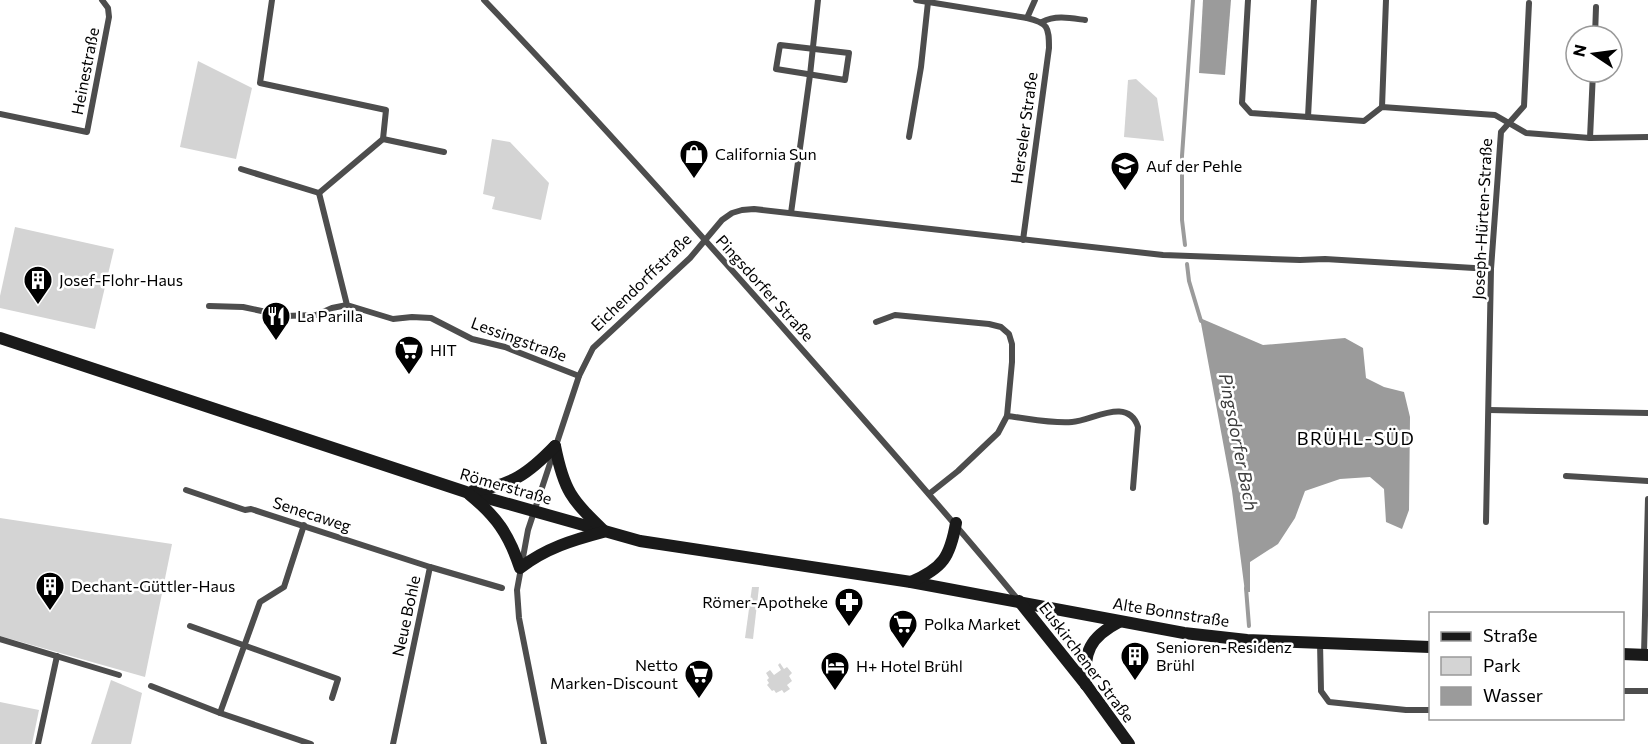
<svg xmlns="http://www.w3.org/2000/svg" width="1648" height="744" font-family="Commissioner,sans-serif">
	<style>
		.green { fill: #d4d4d4 }
		.water { fill: #9b9b9b }
		.lines { fill: none; stroke-linecap: round; stroke-linejoin: round }
		.stream { stroke: #9b9b9b; stroke-width: 4 }
		.minor { stroke: #4d4d4d; stroke-width: 6 }
		.secondary { stroke: #1a1a1a; stroke-width: 12 }
		.labels { text-anchor: middle; stroke-width: 5; stroke-linejoin: round; paint-order: stroke }
		.street-label { font-size: 16px; fill: #000; stroke: #fff }
		.poi-label { font-size: 16px; fill: #000; stroke: #fff; text-anchor: start }
		.neighbourhood-label { font-size: 18px; letter-spacing: 1.5px; fill: #000; stroke: #fff }
		.water-label { font-size: 18px; font-style: italic; fill: #3c3c3c; stroke: #fff }
	</style>
	<rect width="100%" height="100%" fill="#fff"/>
	<g class="green">
		<path d="M198 61 252 88 236 159 180 147Z"/>
		<path d="M1136 79 1157 98 1164 141 1124 137 1128 80Z"/>
		<path d="M492 139 510 142 549 183 541 220 492 209 495 197 483 194Z"/>
		<path d="M15 227 114 249 95 329 0 308V296Z"/>
		<path d="M0 518 172 544 145 677 0 636Z"/>
		<path d="M752 587H759L753 639 745 638Z"/>
		<path d="M780 663 784 669 787 667 792 673 789 676 792 681 787 685 790 689 784 693 782 690 776 693 774 690 772 691 767 685 769 683 767 680 769 678 766 673 770 670 774 675 781 670 778 665Z"/>
		<path d="M111 680 142 693 131 744H91Z"/>
		<path d="M0 702 39 710 32 744H0Z"/>
	</g>
	<g class="water">
		<path d="M1203 0H1231L1225 75 1199 73Z"/>
		<path d="M1200 318 1263 345 1345 338 1363 348 1366 378 1384 387 1404 392 1410 417 1409 510 1402 529 1386 522 1384 489 1370 477 1340 479 1305 491 1295 518 1278 544 1250 562V592H1245L1232 491Z"/>
	</g>
	<g class="lines">
		<g class="stream">
			<path d="M1185 245 1182 220V156L1193 0"/>
			<path d="M1187 264 1189 281 1201 321"/>
			<path d="M1246 588 1249 626"/>
		</g>
		<g class="minor">
			<path d="M272 0 260 83 386 110 383 139 319 193"/>
			<path d="M484 0C592 113 696 229 799 346 873 430 948 514 1019 601"/>
			<path d="M916 0 1027 18C1048 23 1049 27 1049 48L1023 240"/>
			<path d="M1248 0 1242 103 1251 113 1364 121 1382 107 1495 115 1526 133 1590 138 1648 137"/>
			<path d="M1027 18 1035 0"/>
			<path d="M1042 22C1056 15 1070 18 1085 20"/>
			<path d="M1595 36 1596 7"/>
			<path d="M780 45 849 53 845 80 776 69Z"/>
			<path d="M1382 107 1386 0"/>
			<path d="M0 114 87 132 109 17 108 8 102 0"/>
			<path d="M1308 117 1314 0"/>
			<path d="M909 137 921 67 928 2"/>
			<path d="M1590 138 1593 72"/>
			<path d="M383 139 444 152"/>
			<path d="M241 169 319 193"/>
			<path d="M319 193 347 305 393 319 412 317 431 318 472 339 505 347 579 376"/>
			<path d="M791 213 810 75 818 0"/>
			<path d="M209 306 243 307 285 316 316 315 332 308 347 305"/>
			<path d="M876 322 895 315 989 324 1001 327 1009 334 1012 344V362L1007 416 998 433 958 471 929 494"/>
			<path d="M1489 410 1648 413"/>
			<path d="M1007 416C1026 418 1053 424 1072 422 1092 421 1128 396 1138 427L1133 488"/>
			<path d="M1566 476 1648 481"/>
			<path d="M186 490 245 510 251 509 430 567"/>
			<path d="M1486 522 1491 269 1501 132 1524 106 1529 3"/>
			<path d="M190 626 338 679 332 698"/>
			<path d="M0 639 119 675"/>
			<path d="M1320 642 1321 691 1329 702 1406 710H1430"/>
			<path d="M1644 654 1648 499"/>
			<path d="M151 686 220 713 311 744"/>
			<path d="M1622 691H1648"/>
			<path d="M220 713 260 602 284 587 304 525"/>
			<path d="M38 744 57 656"/>
			<path d="M393 744 430 567 502 588"/>
			<path d="M544 744 519 618 517 590 528 530 579 376 593 348 690 258 722 220 732 213 742 210 754 209 1163 255 1300 260 1325 259 1474 268"/>
		</g>
		<g class="secondary">
			<path d="M0 338 466 492 640 541 911 582 1184 633 1247 640 1430 647"/>
			<path d="M555 446C564 491 571 499 604 531"/>
			<path d="M473 491C512 485 528 474 555 446"/>
			<path d="M469 494C496 516 509 534 520 568 546 548 573 540 603 532"/>
			<path d="M911 582C943 568 950 557 956 523"/>
			<path d="M1019 601 1087 686 1129 744"/>
			<path d="M1622 654 1648 655"/>
			<path d="M1086 685C1083 652 1090 637 1119 622"/>
		</g>
	</g>
	<defs>
		<g id="shop-pin" transform="scale(1.5)"><path d="M0 17L-7.5 6A9.5 9.5 0 1 1 7.5 6Z" fill="#000" stroke="#fff"/><path d="M-5-2.5h2.3a2.7 3.5 0 0 1 5.4 0H5L5.5 6h-11ZM-1.5-2.5h3a1.5 2.3 0 0 0-3 0Z" fill="#fff"/></g>
		<g id="school-pin" transform="scale(1.5)"><path d="M0 17L-7.5 6A9.5 9.5 0 1 1 7.5 6Z" fill="#000" stroke="#fff"/><path d="M0-5L7-2L0 1L-7-2ZM-4 1L0 2.5L4 1V4Q0 6-4 4Z" fill="#fff"/></g>
		<g id="building-pin" transform="scale(1.5)"><path d="M0 17L-7.5 6A9.5 9.5 0 1 1 7.5 6Z" fill="#000" stroke="#fff"/><path d="M-4-6H4V6H1V3H-1V6H-4ZM-2.5-4.3h1.7v1.8h-1.7ZM.8-4.3h1.7v1.8H.8ZM-2.5-1h1.7V.8h-1.7ZM.8-1h1.7V.8H.8Z" fill="#fff"/></g>
		<g id="restaurant-pin" transform="scale(1.5)"><path d="M0 17L-7.5 6A9.5 9.5 0 1 1 7.5 6Z" fill="#000" stroke="#fff"/><path d="M-5-6h1v4h1v-4h1v4h1v-4h1v5L-1.5 .5V6h-2V.5L-5-1ZM5-6V6H3V1.5H1.5Q1.5-4 5-6Z" fill="#fff"/></g>
		<g id="supermarket-pin" transform="scale(1.5)"><path d="M0 17L-7.5 6A9.5 9.5 0 1 1 7.5 6Z" fill="#000" stroke="#fff"/><path d="M-6-5.5h2.5l.6 2H6L4.5 2H-2.5L-4.4-4H-6ZM-1.5 3.2a1.3 1.3 0 1 0 .1 0ZM3 3.2a1.3 1.3 0 1 0 .1 0Z" fill="#fff"/></g>
		<g id="pharmacy-pin" transform="scale(1.5)"><path d="M0 17L-7.5 6A9.5 9.5 0 1 1 7.5 6Z" fill="#000" stroke="#fff"/><path d="M-2-6h4v4h4v4h-4v4h-4v-4h-4v-4h4Z" fill="#fff"/></g>
		<g id="hotel-pin" transform="scale(1.5)"><path d="M0 17L-7.5 6A9.5 9.5 0 1 1 7.5 6Z" fill="#000" stroke="#fff"/><path d="M-6-4.5h1.5V1H6V5H4.5V3h-9V5H-6ZM-4 0a1.8 1.8 0 1 1 3.6 0ZM.5 0V-2.5h3Q6-2.5 6 0Z" fill="#fff"/></g>
	</defs>
	<g fill-rule="evenodd">
		<use href="#shop-pin" x="694" y="154"/>
		<use href="#school-pin" x="1125" y="166"/>
		<use href="#building-pin" x="38" y="280"/>
		<use href="#restaurant-pin" x="276" y="316"/>
		<use href="#supermarket-pin" x="409" y="350"/>
		<use href="#building-pin" x="50" y="586"/>
		<use href="#pharmacy-pin" x="849" y="602"/>
		<use href="#supermarket-pin" x="903" y="624"/>
		<use href="#building-pin" x="1135" y="656"/>
		<use href="#hotel-pin" x="835" y="666"/>
		<use href="#supermarket-pin" x="699" y="674"/>
	</g>
	<g class="labels">
		<g class="street-label">
			<text transform="translate(85 71) rotate(-79)" y="6">Heinestraße</text>
			<text transform="translate(1024 128) rotate(-82)" y="6">Herseler Straße</text>
			<text transform="translate(1482 219) rotate(-87)" y="6">Joseph-Hürten-Straße</text>
			<text transform="translate(641 282) rotate(-44)" y="6">Eichendorffstraße</text>
			<text transform="translate(765 288) rotate(48)" y="6">Pingsdorfer Straße</text>
			<text transform="translate(519 339) rotate(20)" y="6">Lessingstraße</text>
			<text transform="translate(506 486) rotate(16)" y="6">Römerstraße</text>
			<text transform="translate(312 514) rotate(18)" y="6">Senecaweg</text>
			<text transform="translate(1171 612) rotate(9)" y="6">Alte Bonnstraße</text>
			<text transform="translate(406 616) rotate(-78)" y="6">Neue Bohle</text>
			<text transform="translate(1087 662) rotate(53)" y="6">Euskirchener Straße</text>
		</g>
		<g class="poi-label">
			<text x="715" y="160">California Sun</text>
			<text x="1146" y="172">Auf der Pehle</text>
			<text x="59" y="286">Josef-Flohr-Haus</text>
			<text x="297" y="322">La Parilla</text>
			<text x="430" y="356">HIT</text>
			<text x="71" y="592">Dechant-Güttler-Haus</text>
			<text x="828" y="608" text-anchor="end">Römer-Apotheke</text>
			<text x="924" y="630">Polka Market</text>
			<text x="1156" y="653">Senioren-Residenz<tspan x="1156" dy="18">Brühl</tspan></text>
			<text x="678" y="671" text-anchor="end">Netto<tspan x="678" dy="18">Marken-Discount</tspan></text>
			<text x="856" y="672">H+ Hotel Brühl</text>
		</g>
		<g class="neighbourhood-label">
			<text x="1356" y="445">BRÜHL-SÜD</text>
		</g>
		<g class="water-label">
			<text transform="translate(1238 442) rotate(79)" y="6">Pingsdorfer Bach</text>
		</g>
	</g>
	<rect x="1429" y="612" width="195" height="108" fill="#ffffff" stroke="#999999" stroke-width="1.5"/>
	<rect x="1441" y="632" width="30" height="9" fill="#1a1a1a" stroke="#999999" stroke-width="1.5"/>
	<text x="1483" y="642" font-size="18" fill="#000000">Straße</text>
	<rect x="1441" y="657" width="30" height="18" fill="#d4d4d4" stroke="#999999" stroke-width="1.5"/>
	<text x="1483" y="672" font-size="18" fill="#000000">Park</text>
	<rect x="1441" y="687" width="30" height="18" fill="#9b9b9b" stroke="#999999" stroke-width="1.5"/>
	<text x="1483" y="702" font-size="18" fill="#000000">Wasser</text>
	<g transform="translate(1594 54) rotate(283)"><circle r="28" fill="#ffffff" stroke="#999999" stroke-width="1.5"/>
	<path d="M0-4.5L10 22L0 15L-10 22Z" fill="#000000"/>
	<text y="-9" font-size="16" font-weight="bold" text-anchor="middle" fill="#000000">N</text>
	</g>
</svg>
